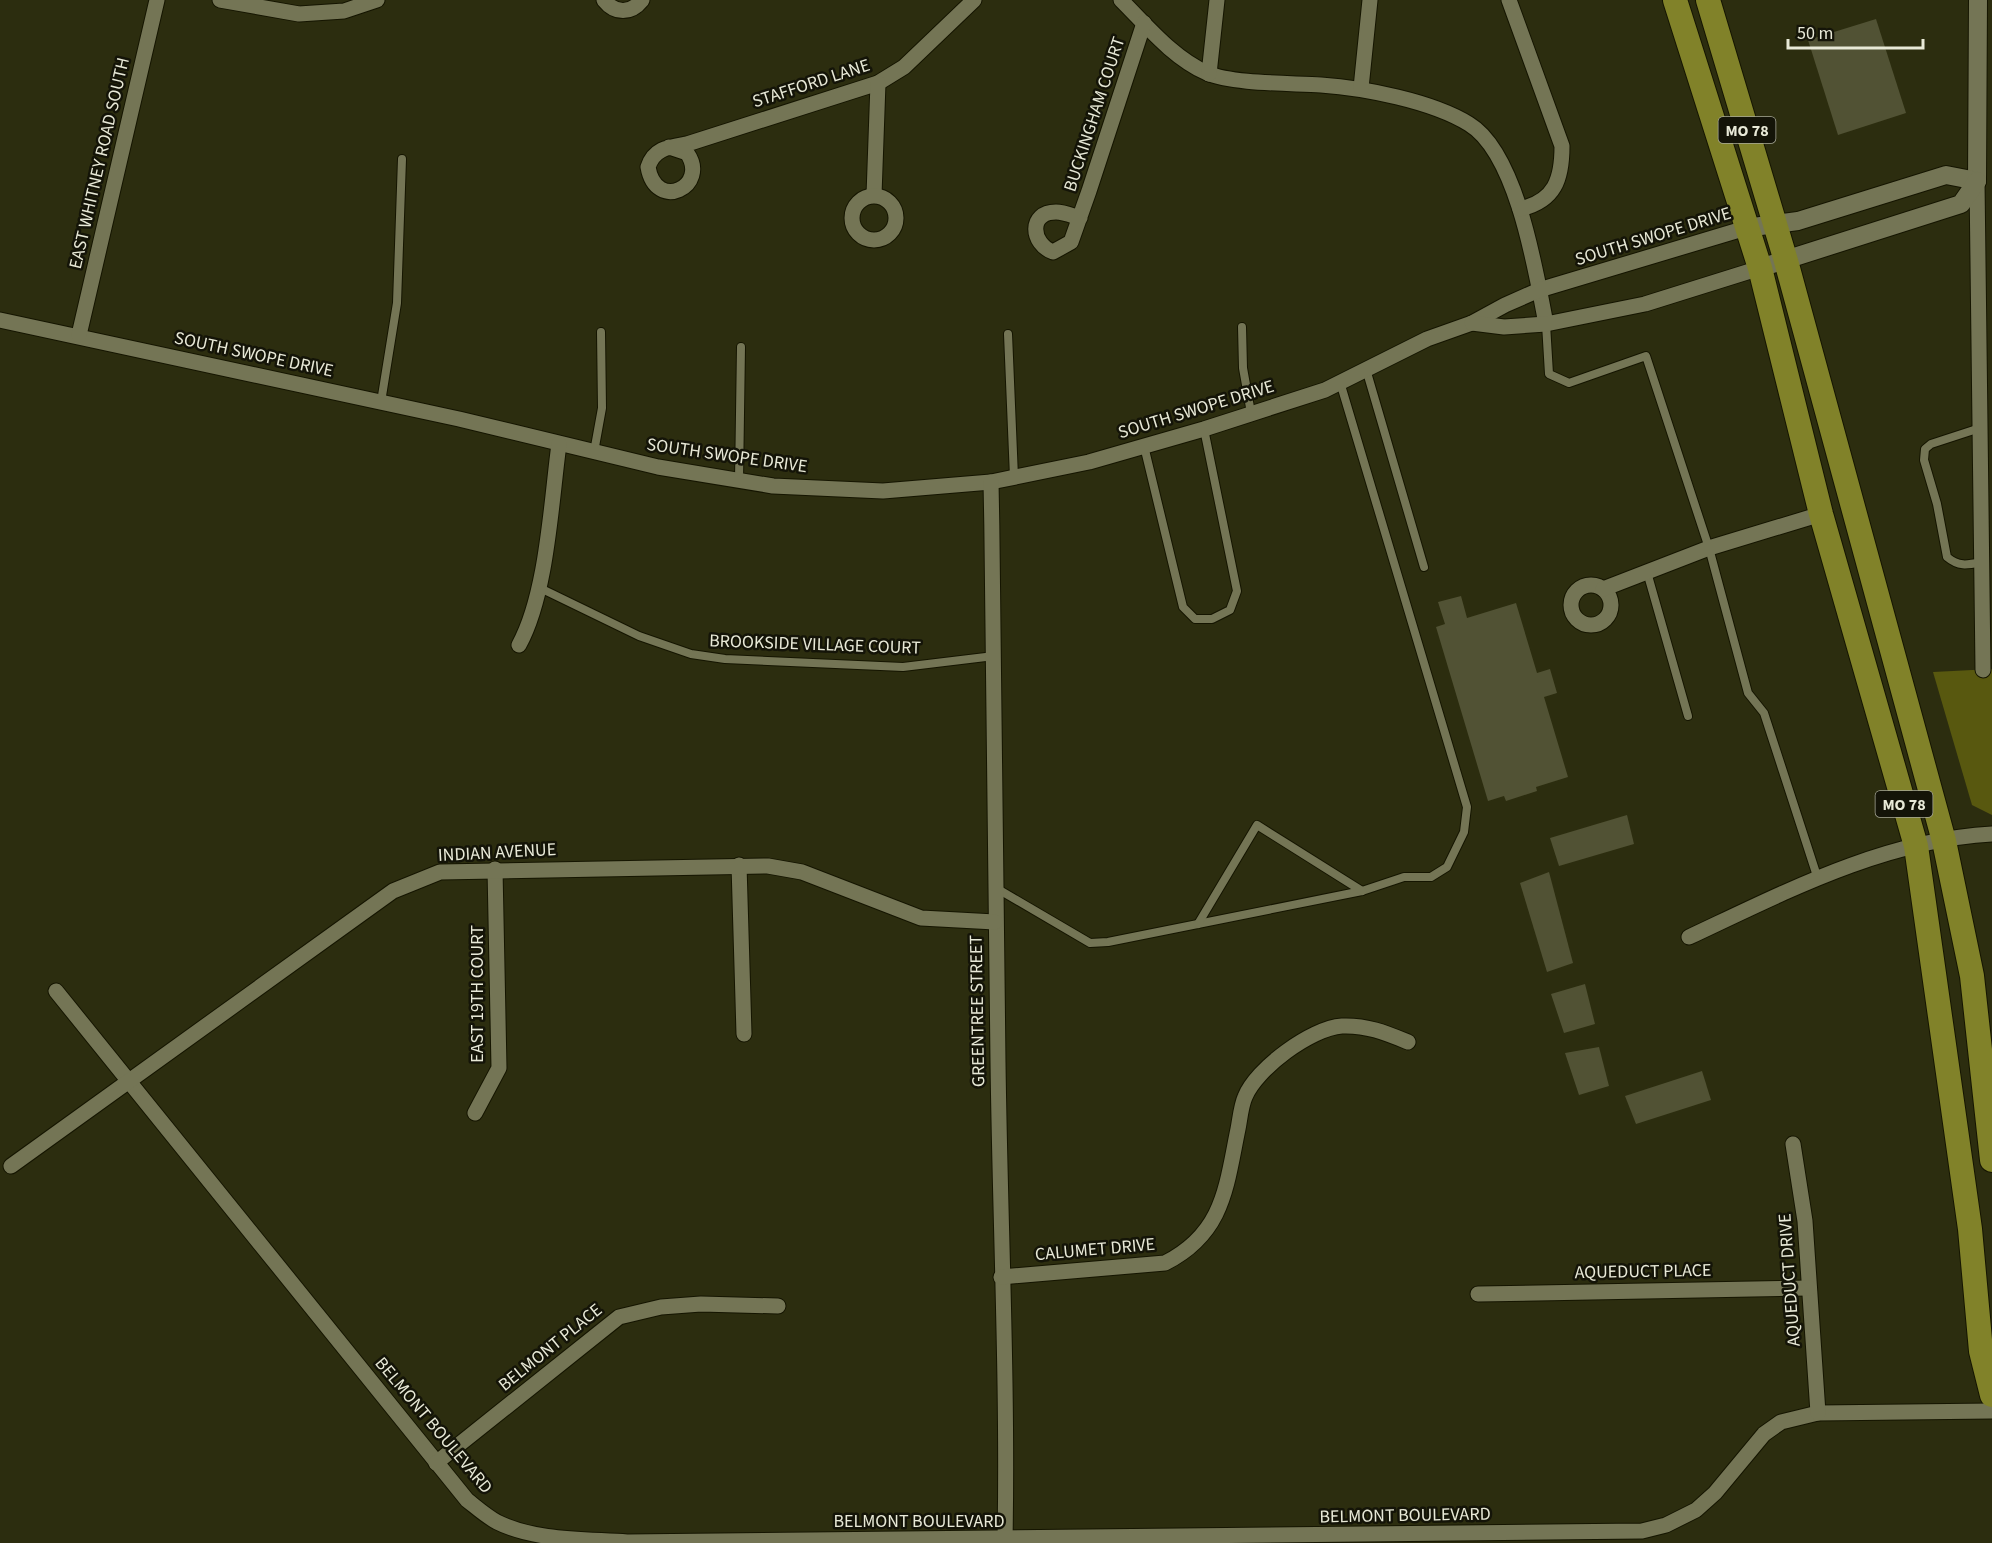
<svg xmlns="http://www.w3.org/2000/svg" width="1992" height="1543" font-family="'Source Sans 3',sans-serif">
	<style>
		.forest { fill: #58580f }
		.building { fill: #515234 }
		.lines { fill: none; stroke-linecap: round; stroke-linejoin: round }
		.service-casing { stroke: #151500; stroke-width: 10 }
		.minor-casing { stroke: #151500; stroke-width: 17 }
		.tertiary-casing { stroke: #151500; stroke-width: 20 }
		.primary-casing { stroke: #151500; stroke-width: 26 }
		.service { stroke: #747555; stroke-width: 8 }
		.minor { stroke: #747555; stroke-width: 15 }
		.tertiary { stroke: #747555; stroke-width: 18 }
		.primary { stroke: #818229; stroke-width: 24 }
		.labels { text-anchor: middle; stroke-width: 5; stroke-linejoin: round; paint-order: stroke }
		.shield { fill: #141408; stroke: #a8a999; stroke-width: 1.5 }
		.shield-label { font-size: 16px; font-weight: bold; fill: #e8e9d7 }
		.street-label { font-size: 18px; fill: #e8e9d7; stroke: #141408 }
	</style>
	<rect width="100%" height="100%" fill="#2c2d0f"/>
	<path class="forest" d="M1992 669V815L1972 805 1933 672Z"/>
	<g class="building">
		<path d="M1876 19 1906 113 1838 135 1808 40Z"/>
		<path d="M1461 596 1467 618 1516 603 1537 673 1550 669 1557 693 1544 697 1568 777 1536 787 1537 791 1506 801 1504 796 1488 801 1436 627 1445 624 1438 602Z"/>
		<path d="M1627 815 1634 844 1559 866 1550 838Z"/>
		<path d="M1549 872 1573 963 1547 972 1520 883Z"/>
		<path d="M1585 984 1595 1024 1564 1033 1551 994Z"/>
		<path d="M1599 1047 1609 1086 1579 1095 1565 1053Z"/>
		<path d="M1702 1071 1711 1100 1636 1124 1625 1096Z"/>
	</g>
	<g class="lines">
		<g class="service-casing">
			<g id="service">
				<path d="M1546 324 1549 374 1569 383 1646 356 1709 548 1748 693 1764 713 1817 876"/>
				<path d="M1242 327 1243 368 1251 413"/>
				<path d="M1008 334 1014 477"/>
				<path d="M1366 369 1424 567"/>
				<path d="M381 402 397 303 402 159"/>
				<path d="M1980 428 1931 444 1925 449 1924 460 1937 504 1947 557C1959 567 1967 565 1982 562"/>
				<path d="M1144 446 1183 607 1195 619H1212L1230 610 1237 591 1204 429"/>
				<path d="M594 452 602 408 601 332"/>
				<path d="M739 480 741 347"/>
				<path d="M1647 572 1688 716"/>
				<path d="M540 588 639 636 691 654 725 659 903 667 994 656"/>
				<path d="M996 888 1090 943 1108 942 1362 891 1404 877H1431L1447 867 1464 832 1467 807 1340 382"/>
				<path d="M1198 924 1257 825 1362 891"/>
			</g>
		</g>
		<g class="minor-casing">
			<g id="minor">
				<path d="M220 0 299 14 344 11 377 0"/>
				<path d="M604 0C615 14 631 14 642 0"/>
				<path d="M1121 0C1147 26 1173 58 1207 73 1232 84 1292 83 1321 85 1364 88 1432 101 1469 124 1517 153 1536 272 1546 324"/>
				<path d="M1509 0 1562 146C1562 179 1555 201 1520 209"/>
				<path d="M1209 74 1217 0"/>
				<path d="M1361 88 1370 0"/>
				<path d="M669 147 687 153C710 186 656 213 648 167 654 148 669 147 687 144L878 83 904 67 974 0"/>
				<path d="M1977 181 1983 670"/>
				<path d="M874 195 878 83"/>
				<circle cx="874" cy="218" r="22"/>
				<path d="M1080 218C1073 216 1064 212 1056 212 1028 212 1031 244 1053 252L1071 242 1089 191 1144 23"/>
				<path d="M0 320 459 419 658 467 773 486 883 491 991 482 1089 462 1204 429 1325 390 1427 339 1472 323 1505 305 1539 290 1746 228"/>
				<path d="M1472 323 1504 327 1546 324 1645 304 1760 268"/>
				<path d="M79 335 157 0"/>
				<path d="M991 482C995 675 994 868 998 1062 1000 1221 1008 1381 1005 1540"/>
				<circle cx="1591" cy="605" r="20"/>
				<path d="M1603 589 1709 548 1821 514"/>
				<path d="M519 645C547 594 551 503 559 444"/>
				<path d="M739 865 744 1034"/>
				<path d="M1689 937C1785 892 1884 840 1992 834"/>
				<path d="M56 991 467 1500C476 1507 486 1516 497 1522 535 1541 585 1539 627 1542L1642 1531 1666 1525 1696 1510 1715 1493 1764 1434 1781 1422 1818 1413 1992 1411"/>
				<path d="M475 1113 499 1068 495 869"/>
				<path d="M1793 1144 1805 1221 1818 1413"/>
				<path d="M11 1166 393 891 440 872 768 866 802 872 921 918 995 922"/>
				<path d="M1001 1277 1165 1263C1224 1233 1226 1187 1238 1129 1240 1119 1241 1106 1245 1097 1256 1069 1311 1028 1342 1026 1367 1025 1386 1033 1408 1042"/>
				<path d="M1478 1294 1809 1288"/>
				<path d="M436 1463 619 1317 661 1307 701 1304 778 1306"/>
			</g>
		</g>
		<g class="tertiary-casing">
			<g id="tertiary">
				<path d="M1977 181 1978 0"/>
				<path d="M1746 228 1798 221 1946 175 1977 181"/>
				<path d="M1760 268 1961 204 1977 181"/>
			</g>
		</g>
		<g class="primary-casing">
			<g id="primary">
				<path d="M1675 0 1760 268 1821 514 1916 846 1970 1229 1981 1351 1992 1395"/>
				<path d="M1708 0 1786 261 1944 841 1972 976 1992 1160"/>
			</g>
		</g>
		<use href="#service" class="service"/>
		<use href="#minor" class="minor"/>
		<use href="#tertiary" class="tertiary"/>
		<use href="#primary" class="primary"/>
	</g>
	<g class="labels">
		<g class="shield">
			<rect x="1718.5" y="117" width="57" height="26" rx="4.5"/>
			<rect x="1875.5" y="791" width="57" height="26" rx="4.5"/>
		</g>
		<g class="shield-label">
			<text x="1747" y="136">MO 78</text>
			<text x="1904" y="810">MO 78</text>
		</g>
		<g class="street-label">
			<text transform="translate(811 83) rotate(-18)" y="6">STAFFORD LANE</text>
			<text transform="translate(1094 114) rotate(-72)" y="6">BUCKINGHAM COURT</text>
			<text transform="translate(99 163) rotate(-77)" y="6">EAST WHITNEY ROAD SOUTH</text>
			<text transform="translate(1653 236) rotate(-17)" y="6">SOUTH SWOPE DRIVE</text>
			<text transform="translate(254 354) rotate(12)" y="6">SOUTH SWOPE DRIVE</text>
			<text transform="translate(1196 409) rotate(-17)" y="6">SOUTH SWOPE DRIVE</text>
			<text transform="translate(727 455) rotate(8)" y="6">SOUTH SWOPE DRIVE</text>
			<text transform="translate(815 644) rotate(2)" y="6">BROOKSIDE VILLAGE COURT</text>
			<text transform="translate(497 852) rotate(-3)" y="6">INDIAN AVENUE</text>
			<text transform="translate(477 994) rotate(-90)" y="6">EAST 19TH COURT</text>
			<text transform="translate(977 1011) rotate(-91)" y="6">GREENTREE STREET</text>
			<text transform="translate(1095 1249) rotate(-5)" y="6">CALUMET DRIVE</text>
			<text transform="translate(1643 1271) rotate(-1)" y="6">AQUEDUCT PLACE</text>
			<text transform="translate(1789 1280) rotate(-94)" y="6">AQUEDUCT DRIVE</text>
			<text transform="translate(550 1347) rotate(-39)" y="6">BELMONT PLACE</text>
			<text transform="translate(434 1425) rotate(50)" y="6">BELMONT BOULEVARD</text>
			<text transform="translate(1405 1515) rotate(-1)" y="6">BELMONT BOULEVARD</text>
			<text x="919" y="1527">BELMONT BOULEVARD</text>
		</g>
	</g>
	<path d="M1788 39v9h135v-9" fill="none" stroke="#e8e9d7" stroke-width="3"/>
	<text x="1797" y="39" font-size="18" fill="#e8e9d7" stroke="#141408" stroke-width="4.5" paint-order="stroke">50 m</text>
</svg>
